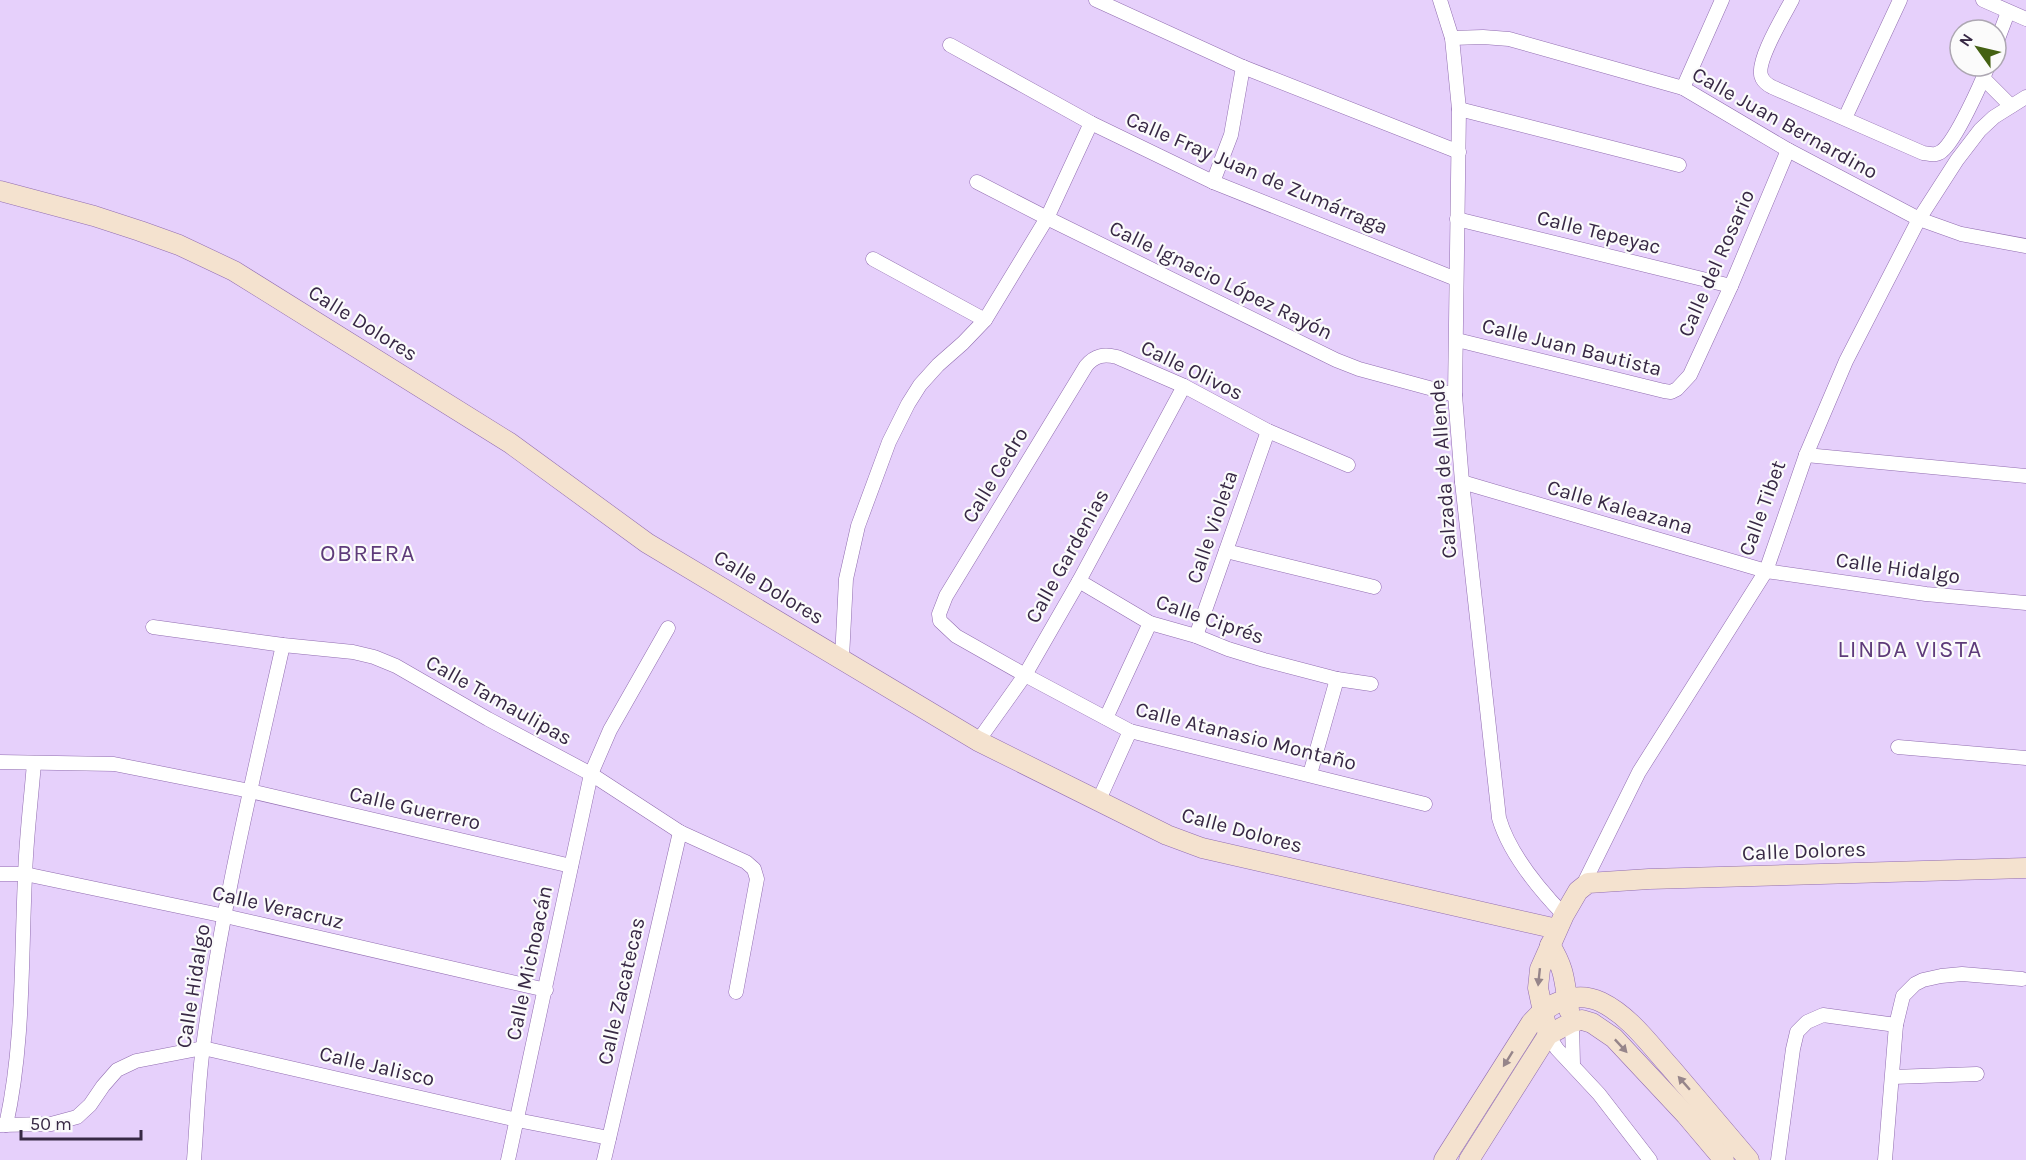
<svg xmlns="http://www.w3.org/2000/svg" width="2026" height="1160" font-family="Karla,sans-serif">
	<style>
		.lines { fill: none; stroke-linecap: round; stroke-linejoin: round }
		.street-casing { stroke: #916db0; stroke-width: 15 }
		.secondary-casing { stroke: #916db0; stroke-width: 21 }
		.street { stroke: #fff; stroke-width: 14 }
		.secondary { stroke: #f4e2cf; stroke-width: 20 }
		.oneway { fill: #96858a }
		.labels { text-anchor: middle; stroke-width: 4.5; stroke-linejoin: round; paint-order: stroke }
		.street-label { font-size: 21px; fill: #372844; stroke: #fbfbfb }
		.quarter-label { font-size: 24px; letter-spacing: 1.5px; fill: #5e3b7a; stroke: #fbfbfb }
	</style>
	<rect width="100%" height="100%" fill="#e6d0fb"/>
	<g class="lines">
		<g class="street-casing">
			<g id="street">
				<path d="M1096 0 1243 67 1459 152"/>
				<path d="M1440 0 1452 38 1459 109 1455 395 1462 482 1499 818C1509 853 1539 889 1564 915"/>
				<path d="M1792 0C1784 15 1754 64 1762 78 1764 82 1768 85 1772 87L1923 153C1930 154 1936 156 1942 151 1956 140 1981 84 1988 66"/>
				<path d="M1983 0 2026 19"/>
				<path d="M1452 38 1483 37 1509 39 1683 88 1788 150 1919 219 1961 234 2026 246"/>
				<path d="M1996 44 2008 12"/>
				<path d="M950 45 1091 123 1213 182 1456 279"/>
				<path d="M1983 78 2011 106"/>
				<path d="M1683 88 1722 0"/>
				<path d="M1459 109 1679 165"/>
				<path d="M1845 118 1900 0"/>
				<path d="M977 182 1047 218 1336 360 1359 369 1455 395"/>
				<path d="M1213 182 1231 135 1243 67"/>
				<path d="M1457 219 1731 286"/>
				<path d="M873 259 985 320"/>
				<path d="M1457 340 1664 391 1671 392 1677 389 1690 375 1731 286 1788 150"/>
				<path d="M1806 455 2026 476"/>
				<path d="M1348 465 1268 431 1184 386 1117 357C1104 354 1095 355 1086 366L946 596 939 614 940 621 956 636 1025 675 1130 731 1425 804"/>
				<path d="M1462 482 1766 571 1926 594 2026 603"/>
				<path d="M1226 551 1374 587"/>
				<path d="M1079 581 1150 623 1196 636 1228 649 1264 660 1337 679 1371 684"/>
				<path d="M153 627 283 645 353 652 374 657 396 666 488 719 591 774 680 832 746 862 754 869 757 879 736 992"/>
				<path d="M1196 636 1268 431"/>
				<path d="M842 658 846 579 858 526 889 442 908 404 920 385 938 365 963 343 985 320 1047 218 1091 123"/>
				<path d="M1106 718 1150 623"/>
				<path d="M978 741 1025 675 1079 581 1184 386"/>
				<path d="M1898 747 2026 758"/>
				<path d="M0 762 114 764 250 791 571 866"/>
				<path d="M1310 774 1337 679"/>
				<path d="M1098 802 1130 731"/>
				<path d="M0 874H25L225 916 546 990"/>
				<path d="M1583 885 1639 772 1766 571 1806 455 1846 361 1919 219 1957 160 1980 130 1994 117 2026 97"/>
				<path d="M1572 1022 1573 1065"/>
				<path d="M1548 1035 1557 1049 1599 1094 1650 1160"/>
				<path d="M1893 1077 1977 1074"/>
				<path d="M0 1125 51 1124 77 1117 90 1105 103 1086 117 1070 136 1061 203 1048 517 1120 609 1138"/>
				<path d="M6 1125C24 1044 21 960 25 877 26 839 31 801 34 763"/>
				<path d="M194 1160C197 1122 198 1084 203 1047 221 911 253 778 283 645"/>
				<path d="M508 1160 591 774 610 730 668 628"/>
				<path d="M604 1160 680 832"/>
				<path d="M1778 1160 1793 1049 1797 1032 1807 1022 1823 1015 1896 1025"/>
				<path d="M1885 1160 1896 1025 1903 996 1915 984 1923 980 1941 976 1962 974 2022 979"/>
			</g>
		</g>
		<g class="secondary-casing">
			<g id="secondary">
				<path d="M0 191 94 216 140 231 179 245 234 271 510 443 647 543 978 741 1167 835 1202 848 1557 929"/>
				<path d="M1550 945C1566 971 1564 982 1569 1010"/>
				<path d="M1548 1035 1538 988 1540 969 1564 915 1578 891 1588 883 1649 879 2026 868"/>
				<path d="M1444 1160 1531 1023C1548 1003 1575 990 1601 1002 1630 1016 1650 1045 1671 1068 1697 1099 1723 1129 1749 1160"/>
				<path d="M1469 1160 1548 1035 1572 1022 1582 1020 1592 1023 1614 1038 1686 1115 1724 1160"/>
			</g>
		</g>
		<use href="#street" class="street"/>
		<use href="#secondary" class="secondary"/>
	</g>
	<defs><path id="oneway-solid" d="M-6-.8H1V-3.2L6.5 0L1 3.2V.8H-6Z" transform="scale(1.5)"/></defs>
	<g class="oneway">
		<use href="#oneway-solid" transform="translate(1539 977) rotate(96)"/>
		<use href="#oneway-solid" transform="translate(1621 1046) rotate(47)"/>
		<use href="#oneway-solid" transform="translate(1508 1059) rotate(122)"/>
		<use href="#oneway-solid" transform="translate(1684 1083) rotate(-131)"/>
	</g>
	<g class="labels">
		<g class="street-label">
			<text transform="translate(1785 123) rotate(29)" y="7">Calle Juan Bernardino</text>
			<text transform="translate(1257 173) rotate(23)" y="7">Calle Fray Juan de Zumárraga</text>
			<text transform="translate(1599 232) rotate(14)" y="7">Calle Tepeyac</text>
			<text transform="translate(1716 263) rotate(-66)" y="7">Calle del Rosario</text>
			<text transform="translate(1221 280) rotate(26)" y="7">Calle Ignacio López Rayón</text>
			<text transform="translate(363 323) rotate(32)" y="7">Calle Dolores</text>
			<text transform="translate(1572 347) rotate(14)" y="7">Calle Juan Bautista</text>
			<text transform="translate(1192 370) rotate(26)" y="7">Calle Olivos</text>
			<text transform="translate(1443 469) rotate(-94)" y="7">Calzada de Allende</text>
			<text transform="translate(995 475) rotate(-59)" y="7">Calle Cedro</text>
			<text transform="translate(1620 507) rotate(16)" y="7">Calle Kaleazana</text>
			<text transform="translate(1762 508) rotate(-70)" y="7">Calle Tibet</text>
			<text transform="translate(1212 527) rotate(-71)" y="7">Calle Violeta</text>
			<text transform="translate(1067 556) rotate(-61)" y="7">Calle Gardenias</text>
			<text transform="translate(1898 568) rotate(8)" y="7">Calle Hidalgo</text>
			<text transform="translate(769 587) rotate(31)" y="7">Calle Dolores</text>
			<text transform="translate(1210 619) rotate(19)" y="7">Calle Ciprés</text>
			<text transform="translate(499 700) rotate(29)" y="7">Calle Tamaulipas</text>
			<text transform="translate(1246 736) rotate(14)" y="7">Calle Atanasio Montaño</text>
			<text transform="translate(415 808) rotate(13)" y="7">Calle Guerrero</text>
			<text transform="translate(1242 830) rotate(15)" y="7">Calle Dolores</text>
			<text transform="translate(1804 851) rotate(-2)" y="7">Calle Dolores</text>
			<text transform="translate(278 907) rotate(13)" y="7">Calle Veracruz</text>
			<text transform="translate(529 963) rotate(-78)" y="7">Calle Michoacán</text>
			<text transform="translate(193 986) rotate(-81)" y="7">Calle Hidalgo</text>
			<text transform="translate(621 991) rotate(-77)" y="7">Calle Zacatecas</text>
			<text transform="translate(377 1066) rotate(13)" y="7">Calle Jalisco</text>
		</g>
		<g class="quarter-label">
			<text x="368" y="561">OBRERA</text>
			<text x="1910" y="657">LINDA VISTA</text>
		</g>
	</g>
	<g transform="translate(1978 48) rotate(304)"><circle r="28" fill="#fbfbfb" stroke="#ada7b2" stroke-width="1.5"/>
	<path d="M0-4.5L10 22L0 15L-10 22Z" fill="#446112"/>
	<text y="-9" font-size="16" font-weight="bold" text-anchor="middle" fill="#372844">N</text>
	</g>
	<path d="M21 1130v9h120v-9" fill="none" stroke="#372844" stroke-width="3"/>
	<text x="30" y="1130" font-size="18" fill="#372844" stroke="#fbfbfb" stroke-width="4.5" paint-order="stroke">50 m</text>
</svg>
